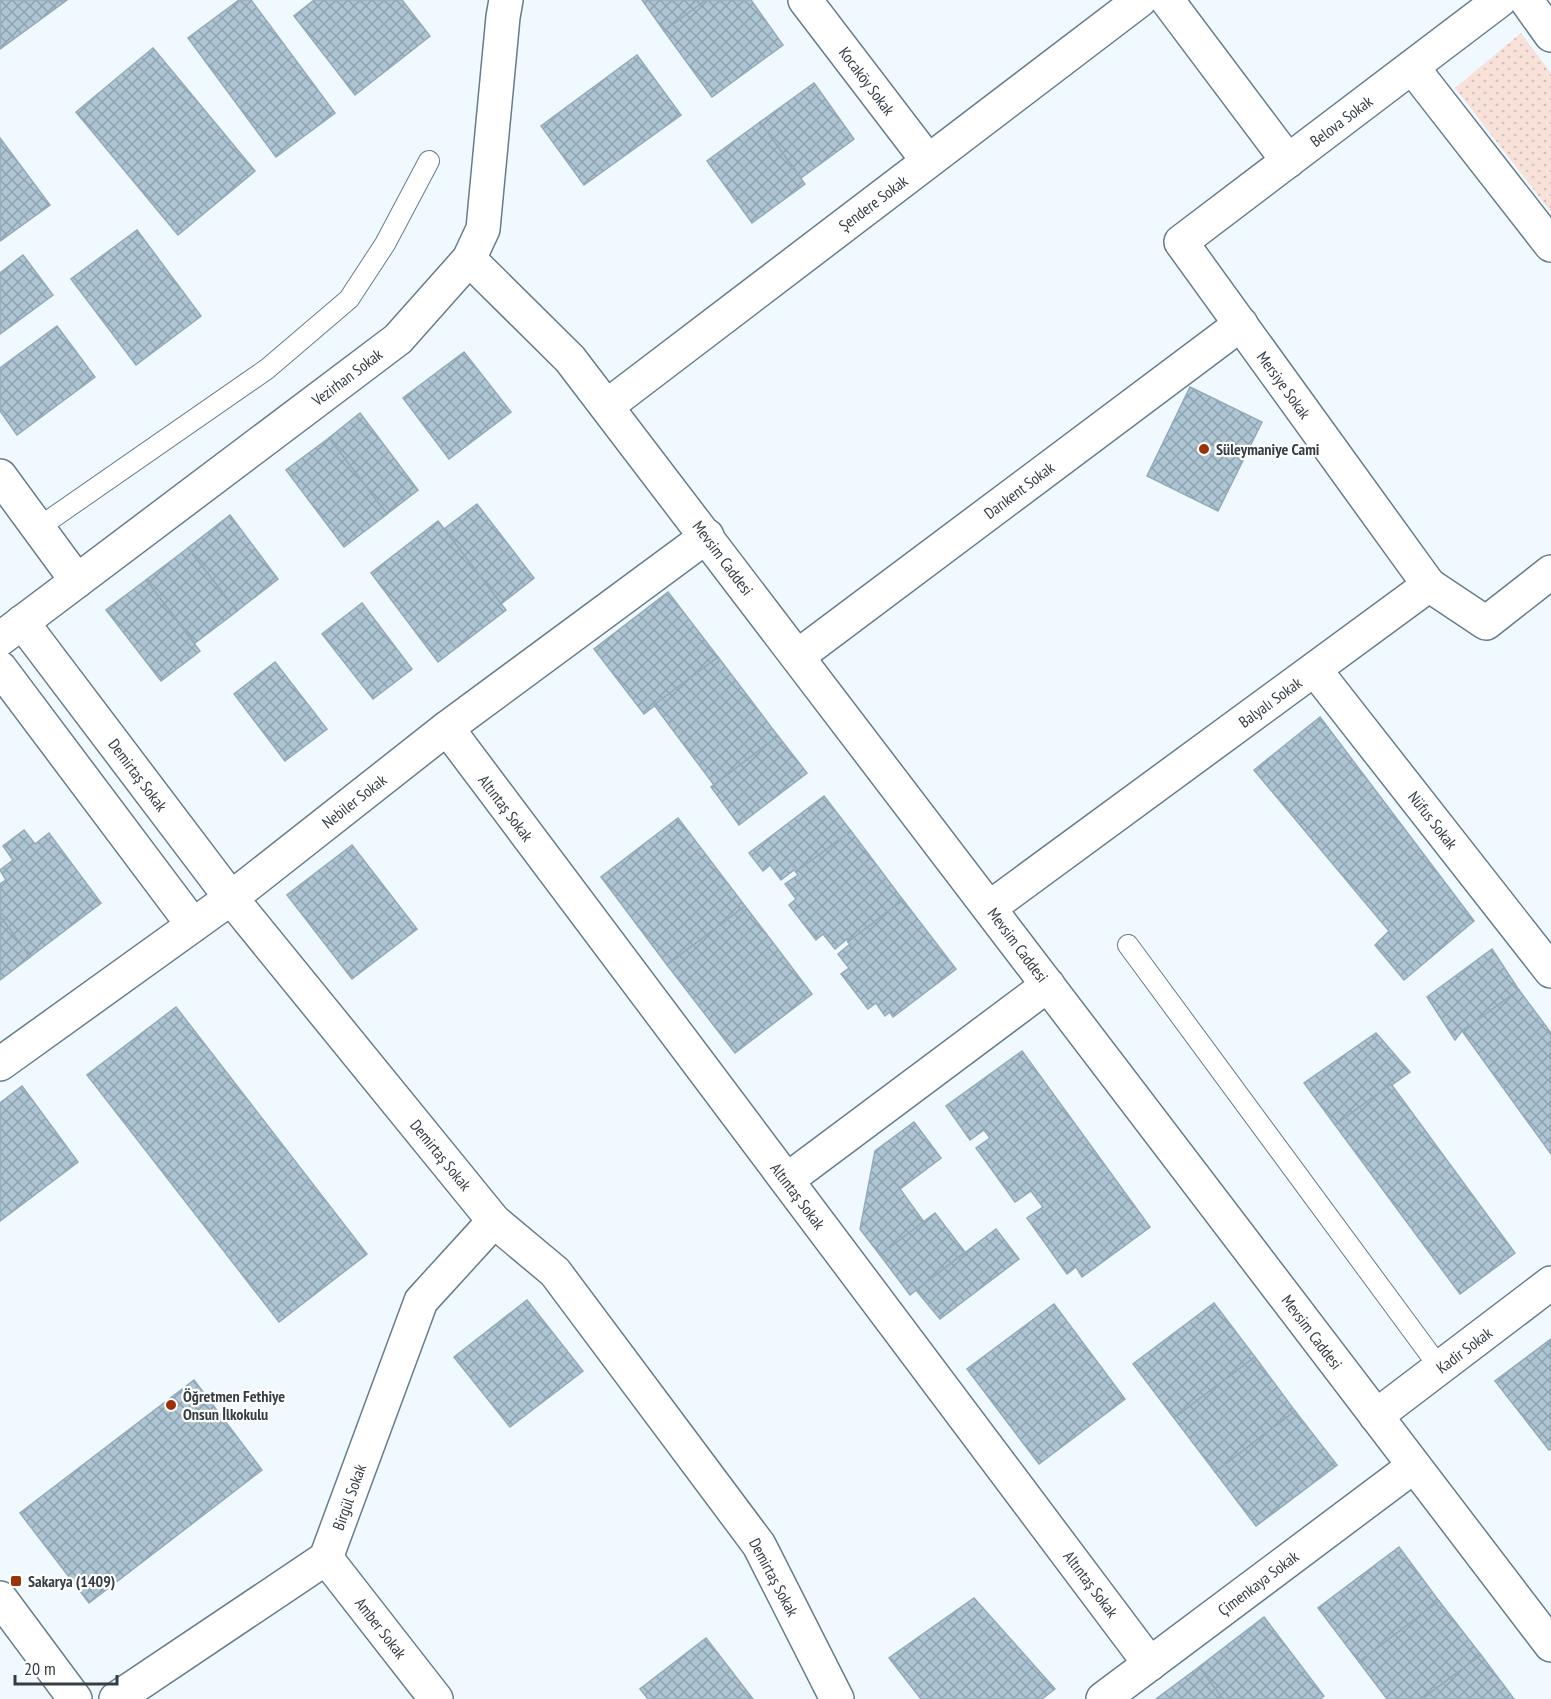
<svg xmlns="http://www.w3.org/2000/svg" width="1551" height="1699" font-family="'PT Sans Narrow',sans-serif">
	<style>
		.grass { fill: url(#grass-dots) }
		.building { fill: url(#building-cross-hatch); stroke: #93aab9; stroke-width: 1.5 }
		.lines { fill: none; stroke-linecap: round; stroke-linejoin: round }
		.service-casing { stroke: #687d8c; stroke-width: 22 }
		.minor-casing { stroke: #687d8c; stroke-width: 36 }
		.tertiary-casing { stroke: #687d8c; stroke-width: 36 }
		.service { stroke: #fff; stroke-width: 20 }
		.minor { stroke: #fff; stroke-width: 33 }
		.tertiary { stroke: #fff; stroke-width: 33 }
		.poi-dot { fill: #9a3408; stroke: #fff; stroke-width: 2 }
		.labels { text-anchor: middle; stroke-width: 4.5; stroke-linejoin: round; paint-order: stroke }
		.street-label { font-size: 16px; fill: #343e44; stroke: #fff }
		.poi-label { font-size: 16px; font-weight: bold; fill: #343e44; stroke: #fff; text-anchor: start }
	</style>
	<defs>
		<pattern id="grass-dots" width="8" height="8" patternUnits="userSpaceOnUse" patternTransform="scale(1.5)"><rect width="8" height="8" fill="#f8e1d9"/><path d="M2 2h.1M6 6h.1" fill="none" stroke="#d5c2bb" stroke-width="1.8" stroke-linecap="round"/></pattern>
		<pattern id="building-cross-hatch" width="8" height="8" patternUnits="userSpaceOnUse" patternTransform="scale(1.5)"><rect width="8" height="8" fill="#aec5d4"/><path d="M0 0l8 8M0 8l8-8" fill="none" stroke="#8ea1ae"/></pattern>
	</defs>
	<rect width="100%" height="100%" fill="#eff9ff"/>
	<path class="grass" d="M1521 33 1551 73V212L1455 88Z"/>
	<g class="building">
		<path d="M0 0H67L0 49Z"/>
		<path d="M239 0H251L335 113 276 157 188 38Z"/>
		<path d="M314 0H402L430 36 355 95 294 16Z"/>
		<path d="M642 0H706L664 31Z"/>
		<path d="M706 0H751L783 45 712 97 664 31Z"/>
		<path d="M153 48 255 171 178 235 76 112Z"/>
		<path d="M637 55 681 115 584 185 541 126Z"/>
		<path d="M814 83 854 139 801 178 760 122Z"/>
		<path d="M760 122 805 184 752 223 707 161Z"/>
		<path d="M0 138 50 205 0 241Z"/>
		<path d="M137 230 201 316 136 365 71 279Z"/>
		<path d="M23 255 53 295 0 334V273Z"/>
		<path d="M57 326 95 377 17 435 0 411V368Z"/>
		<path d="M464 352 511 412 449 459 403 398Z"/>
		<path d="M1190 387 1262 422 1218 511 1147 476Z"/>
		<path d="M360 413 418 490 387 514 329 438Z"/>
		<path d="M329 438 387 514 344 547 286 470Z"/>
		<path d="M477 504 534 578 501 604 444 529Z"/>
		<path d="M230 515 278 579 237 611 188 548Z"/>
		<path d="M438 521 506 610 438 662 371 573Z"/>
		<path d="M188 548 237 611 195 643 146 580Z"/>
		<path d="M146 580 200 651 161 681 106 610Z"/>
		<path d="M668 592 718 657 644 714 594 649Z"/>
		<path d="M362 603 412 669 373 699 322 634Z"/>
		<path d="M718 657 778 736 714 785 654 705Z"/>
		<path d="M275 662 327 729 285 761 234 694Z"/>
		<path d="M1320 717 1474 921 1404 980 1375 945 1389 931 1254 770Z"/>
		<path d="M778 736 807 773 739 825 711 787Z"/>
		<path d="M824 796 851 831 796 872 794 870 781 880 770 865 763 871 749 853Z"/>
		<path d="M678 818 745 906 667 965 601 877Z"/>
		<path d="M24 830 35 844 49 833 101 903 30 957 0 916V884L6 880 0 870 13 860 3 846Z"/>
		<path d="M851 831 903 900 848 942 847 939 835 949 823 934 816 940 789 905 796 899 785 884 798 875 796 872Z"/>
		<path d="M352 845 417 929 352 979 287 895Z"/>
		<path d="M903 900 956 969 893 1017 890 1012 885 1016 876 1003 868 1009 841 974 849 968 838 954 850 944 848 942Z"/>
		<path d="M745 906 812 994 735 1053 667 965Z"/>
		<path d="M0 916 30 957 0 980Z"/>
		<path d="M1492 949 1519 990 1462 1031 1455 1040 1427 997Z"/>
		<path d="M1519 990 1551 1033V1154L1462 1031Z"/>
		<path d="M176 1007 367 1254 279 1322 87 1075Z"/>
		<path d="M1376 1033 1410 1072 1335 1125 1304 1083Z"/>
		<path d="M1022 1051 1150 1227 1082 1277 1076 1267 1067 1274 1027 1218 1043 1207 1031 1191 1015 1202 976 1148 990 1138 984 1130 970 1140 946 1106Z"/>
		<path d="M1391 1084 1515 1253 1460 1294 1335 1125Z"/>
		<path d="M22 1086 78 1162 0 1221V1103Z"/>
		<path d="M914 1122 941 1158 900 1189 924 1222 880 1255 860 1229 875 1151Z"/>
		<path d="M935 1213 965 1252 910 1295 880 1255Z"/>
		<path d="M996 1229 1019 1259 940 1319 916 1290Z"/>
		<path d="M527 1300 583 1371 510 1427 454 1357Z"/>
		<path d="M1214 1303 1255 1357 1174 1418 1133 1364Z"/>
		<path d="M1054 1304 1125 1399 1039 1464 967 1369Z"/>
		<path d="M1551 1339V1449L1549 1450 1495 1381Z"/>
		<path d="M1255 1357 1295 1411 1215 1472 1174 1418Z"/>
		<path d="M194 1380 262 1470 89 1603 20 1513Z"/>
		<path d="M1295 1411 1337 1465 1256 1526 1215 1472Z"/>
		<path d="M1399 1547 1439 1601 1359 1662 1318 1608Z"/>
		<path d="M974 1598 1055 1689 1042 1699H921L889 1658Z"/>
		<path d="M1439 1601 1481 1655 1422 1699H1387L1359 1662Z"/>
		<path d="M1264 1617 1324 1696 1320 1699H1223L1199 1667Z"/>
		<path d="M706 1638 753 1699H648L640 1689Z"/>
		<path d="M1481 1655 1514 1699H1422Z"/>
		<path d="M1199 1667 1223 1699H1156Z"/>
	</g>
	<g class="lines">
		<g class="service-casing">
			<g id="service">
				<path d="M38 528 267 369 349 299 385 244 429 161"/>
				<path d="M1128 945 1440 1368"/>
			</g>
		</g>
		<g class="minor-casing">
			<g id="minor">
				<path d="M805 0 928 161"/>
				<path d="M1167 0 1288 161"/>
				<path d="M1526 0 1551 35"/>
				<path d="M1412 67 1551 245"/>
				<path d="M607 406 1140 0"/>
				<path d="M1429 585 1181 242 1500 0"/>
				<path d="M22 622 231 898 494 1221 555 1272 759 1545 837 1699"/>
				<path d="M798 656 1241 324"/>
				<path d="M0 668 193 925"/>
				<path d="M1315 670 1551 971"/>
				<path d="M447 728 1150 1664"/>
				<path d="M989 908 1429 585 1486 623 1551 572"/>
				<path d="M0 1064 231 898 447 728 707 536"/>
				<path d="M787 1180 1048 985"/>
				<path d="M1376 1416 1551 1283"/>
				<path d="M326 1558 436 1699"/>
				<path d="M116 1699 326 1558 421 1301 494 1221"/>
				<path d="M1103 1699 1414 1466"/>
			</g>
		</g>
		<g class="tertiary-casing">
			<g id="tertiary">
				<path d="M469 259 570 359 1551 1645"/>
				<path d="M0 476 77 581"/>
				<path d="M0 639 398 339 469 259 483 229 503 17 506 0"/>
				<path d="M0 1598 75 1699"/>
			</g>
		</g>
		<use href="#service" class="service"/>
		<use href="#minor" class="minor"/>
		<use href="#tertiary" class="tertiary"/>
	</g>
	<g class="poi-dot">
		<circle cx="1204" cy="449" r="6"/>
		<circle cx="171" cy="1405" r="6"/>
		<rect x="10" y="1575" width="12" height="12" rx="3"/>
	</g>
	<g class="labels">
		<g class="street-label">
			<text transform="translate(867 81) rotate(53)" y="6">Kocaköy Sokak</text>
			<text transform="translate(1341 121) rotate(-37)" y="6">Belova Sokak</text>
			<text transform="translate(873 203) rotate(-37)" y="6">Şendere Sokak</text>
			<text transform="translate(347 377) rotate(-37)" y="6">Vezirhan Sokak</text>
			<text transform="translate(1284 385) rotate(54)" y="6">Mersiye Sokak</text>
			<text transform="translate(1019 490) rotate(-37)" y="6">Darıkent Sokak</text>
			<text transform="translate(723 558) rotate(53)" y="6">Mevsim Caddesi</text>
			<text transform="translate(1270 702) rotate(-36)" y="6">Balyalı Sokak</text>
			<text transform="translate(138 775) rotate(53)" y="6">Demirtaş Sokak</text>
			<text transform="translate(354 801) rotate(-38)" y="6">Nebiler Sokak</text>
			<text transform="translate(506 808) rotate(53)" y="6">Altıntaş Sokak</text>
			<text transform="translate(1433 820) rotate(52)" y="6">Nüfus Sokak</text>
			<text transform="translate(1018 945) rotate(53)" y="6">Mevsim Caddesi</text>
			<text transform="translate(441 1155) rotate(51)" y="6">Demirtaş Sokak</text>
			<text transform="translate(798 1196) rotate(53)" y="6">Altıntaş Sokak</text>
			<text transform="translate(1312 1332) rotate(53)" y="6">Mevsim Caddesi</text>
			<text transform="translate(1464 1350) rotate(-37)" y="6">Kadir Sokak</text>
			<text transform="translate(349 1497) rotate(-70)" y="6">Birgül Sokak</text>
			<text transform="translate(774 1577) rotate(62)" y="6">Demirtaş Sokak</text>
			<text transform="translate(1258 1583) rotate(-37)" y="6">Çimenkaya Sokak</text>
			<text transform="translate(1091 1584) rotate(53)" y="6">Altıntaş Sokak</text>
			<text transform="translate(381 1628) rotate(52)" y="6">Amber Sokak</text>
		</g>
		<g class="poi-label">
			<text x="1216" y="455">Süleymaniye Cami</text>
			<text x="183" y="1402">Öğretmen Fethiye<tspan x="183" dy="18">Onsun İlkokulu</tspan></text>
			<text x="28" y="1587">Sakarya (1409)</text>
		</g>
	</g>
	<path d="M15 1675v9h102v-9" fill="none" stroke="#343e44" stroke-width="3"/>
	<text x="24" y="1675" font-size="18" fill="#343e44" stroke="#ffffff" stroke-width="4.5" paint-order="stroke">20 m</text>
</svg>
